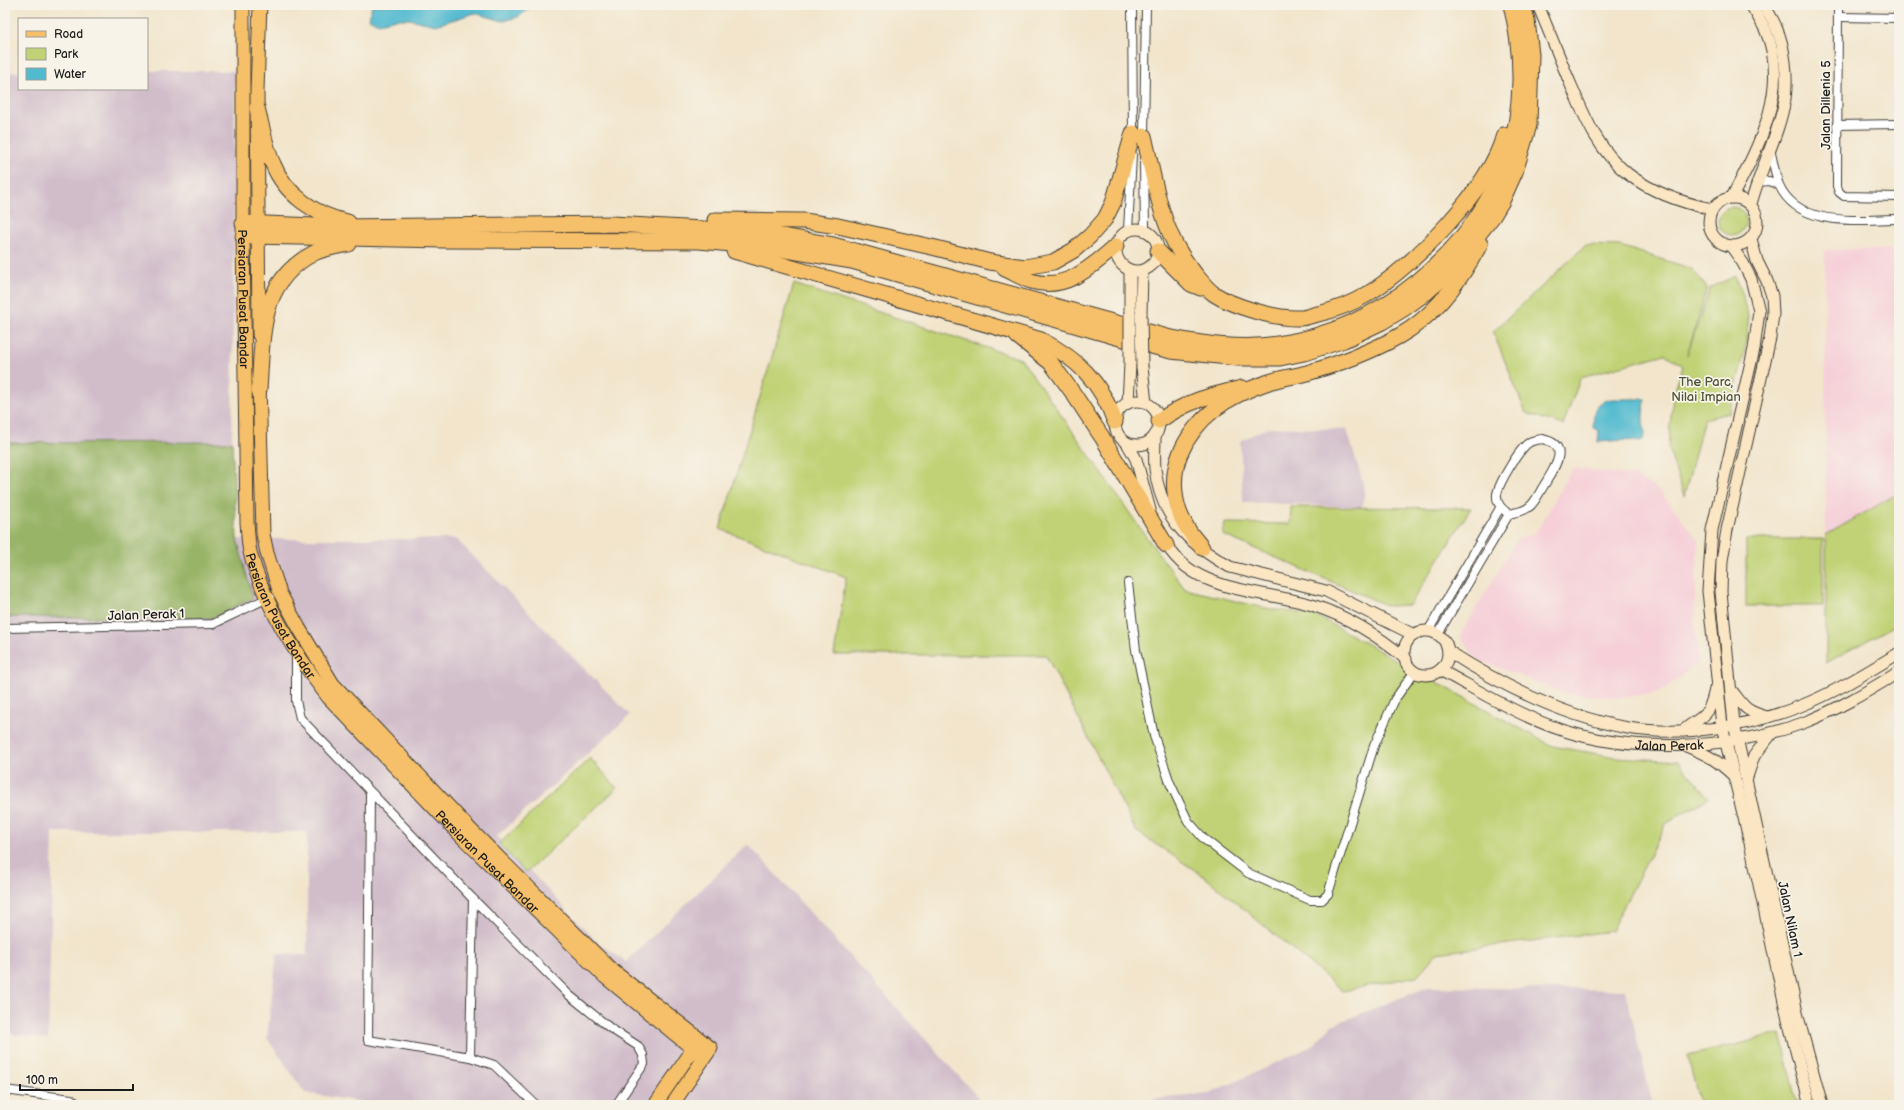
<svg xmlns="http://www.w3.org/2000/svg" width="1904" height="1110" font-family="'Balsamiq Sans',sans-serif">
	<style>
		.built { fill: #f6cfd8 }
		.industrial { fill: #d1bdca }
		.green { fill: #c0d275; stroke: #6e7748 }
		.forest { fill: #98b466; stroke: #5a6841 }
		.water { fill: #51bacf; stroke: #366b76 }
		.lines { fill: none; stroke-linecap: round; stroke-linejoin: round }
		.street-casing { stroke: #3c3a36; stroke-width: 10 }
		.secondary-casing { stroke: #3c3a36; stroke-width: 13 }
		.primary-casing { stroke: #3c3a36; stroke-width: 15 }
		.highway-casing { stroke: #3c3a36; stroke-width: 17 }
		.street { stroke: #fff; stroke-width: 8 }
		.secondary { stroke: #fbe6c4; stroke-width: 11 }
		.primary { stroke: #f6c06b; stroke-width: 13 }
		.highway { stroke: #f6c06b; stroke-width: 15 }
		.secondary-bridge-casing { stroke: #3c3a36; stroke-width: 13; stroke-linecap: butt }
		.secondary-bridge { stroke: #fbe6c4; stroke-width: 11 }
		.labels { text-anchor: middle; stroke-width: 3.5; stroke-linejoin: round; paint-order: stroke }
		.street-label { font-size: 13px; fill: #1c1c1c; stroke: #f7f3e8 }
		.park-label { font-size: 13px; fill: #4d5337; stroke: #f7f3e8 }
	</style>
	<rect width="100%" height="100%" fill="#f7f3e8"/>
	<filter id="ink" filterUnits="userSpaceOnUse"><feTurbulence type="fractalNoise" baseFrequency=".025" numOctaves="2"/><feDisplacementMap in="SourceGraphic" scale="8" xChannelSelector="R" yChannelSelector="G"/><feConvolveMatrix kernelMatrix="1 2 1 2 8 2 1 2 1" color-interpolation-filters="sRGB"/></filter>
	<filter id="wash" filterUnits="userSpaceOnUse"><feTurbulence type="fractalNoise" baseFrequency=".012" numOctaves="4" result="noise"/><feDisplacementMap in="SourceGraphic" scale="16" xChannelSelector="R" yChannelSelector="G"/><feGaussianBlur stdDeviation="0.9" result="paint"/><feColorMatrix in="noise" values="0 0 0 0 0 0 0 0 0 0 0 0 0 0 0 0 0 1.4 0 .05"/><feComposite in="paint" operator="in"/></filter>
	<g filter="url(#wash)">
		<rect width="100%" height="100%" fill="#f2e5cc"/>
		<g class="built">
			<path d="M1899 249V494L1826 535 1825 250Z"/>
			<path d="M1573 468 1635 476 1659 490 1698 540 1694 622 1699 661 1661 692 1618 698 1563 693 1475 658 1460 636 1517 539 1536 533Z"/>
		</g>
		<g class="industrial">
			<path d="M147 71H235L232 442 237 539H456L630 715 497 836 596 941 626 962 748 844 985 1105H381L305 1093 267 1038 277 954 307 955V832H53L48 1039 5 1033V72H19V89H147Z"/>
			<path d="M1269 427 1347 430 1365 490 1362 507 1243 502 1240 441Z"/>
			<path d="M1428 987 1625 990 1653 1105H1129L1153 1099 1209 1094 1312 1046 1332 1025Z"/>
		</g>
		<g class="green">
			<circle cx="1732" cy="221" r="14"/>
			<path d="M1586 245 1620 246 1692 269 1707 287 1687 355 1710 288 1735 276C1741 289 1746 302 1748 317 1750 341 1735 388 1729 413L1704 419 1684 496 1668 447 1673 396 1683 366 1665 354 1581 377 1563 425 1526 413 1493 332Z"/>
			<path d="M794 284 1021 359 1064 419 1147 538 1185 589 1265 608 1315 615 1552 746 1616 757 1678 761 1709 798 1667 822 1611 931 1437 953 1417 976 1343 991 1205 877 1136 831 1046 655H834L846 577 720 529Z"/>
			<path d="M1899 493V623L1826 663V535Z"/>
			<path d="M1291 507 1471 508 1410 605 1388 606 1223 535 1225 523 1290 524Z"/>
			<rect x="1746" y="539" width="77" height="67"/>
			<path d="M590 758 617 788 527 872 524 871 499 844Z"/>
			<path d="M1780 1034 1797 1105H1700L1688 1056Z"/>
		</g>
		<path class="forest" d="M232 442 237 539 253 598 213 618 5 617V443Z"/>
		<g class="water">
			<path d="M372 5H530L528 10 518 17 503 21 475 13 436 25 409 19H396L379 23 369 19Z"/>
			<path d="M1611 399H1645C1645 406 1642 414 1643 421 1644 430 1648 435 1641 442L1625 440 1598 442 1599 430 1593 428C1595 410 1591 405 1611 399Z"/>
		</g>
	</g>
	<g filter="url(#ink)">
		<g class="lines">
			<g class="street-casing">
				<g id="street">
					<path d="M1132 5 1133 136"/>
					<path d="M1838 5 1837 186 1839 192 1844 196 1899 197"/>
					<path d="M1838 17 1899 18"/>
					<path d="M1837 125 1899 124"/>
					<path d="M1144 138 1146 5"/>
					<path d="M1770 149C1773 161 1775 174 1779 185 1799 229 1860 219 1899 219"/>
					<path d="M1144 162 1145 230"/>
					<path d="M1756 182 1769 181 1779 185"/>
					<path d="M1128 230 1132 155"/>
					<path d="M1542 439C1573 445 1553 470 1543 487 1539 493 1535 503 1529 507 1523 512 1516 512 1509 514 1502 509 1496 504 1497 494 1499 483 1520 447 1530 442 1533 440 1538 440 1542 439Z"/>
					<path d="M1128 583 1136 650 1154 736 1170 783 1188 821 1204 839 1248 873 1310 900H1322L1328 894 1374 746 1395 699 1415 671"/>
					<path d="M5 628 213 624 270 597"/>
					<path d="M1428 631 1500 508"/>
					<path d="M1438 634 1509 514"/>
					<path d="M296 654V701L300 718 473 899 569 995 610 1028 638 1046 643 1055 644 1064 616 1105"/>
					<path d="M370 793 368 1040 470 1057 494 1065 536 1105"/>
					<path d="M470 1057 473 899"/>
					<path d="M5 1090 71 1099 75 1102V1105"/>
				</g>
			</g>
			<g class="secondary-casing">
				<g id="secondary">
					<path d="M1538 5C1548 29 1558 54 1568 78 1583 113 1597 150 1628 174 1653 193 1683 203 1712 209"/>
					<path d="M1732 197C1759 146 1791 87 1765 29 1761 21 1756 13 1751 5"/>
					<circle cx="1733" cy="222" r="24"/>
					<path d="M1751 204C1760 169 1779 135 1785 99 1788 77 1785 47 1776 27 1773 19 1768 12 1764 5"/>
					<circle cx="1137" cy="250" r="21"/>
					<path d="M1751 239 1757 261 1767 281 1772 296 1773 314 1770 338 1727 530 1722 561 1721 592 1734 724 1798 1017 1822 1105"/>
					<path d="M1731 246 1743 263 1751 279 1759 311 1754 349 1712 530 1708 591 1722 726 1750 843 1788 1020 1810 1105"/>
					<path d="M1130 270V311"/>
					<path d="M1141 314 1142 271"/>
					<path d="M1142 367 1146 403"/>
					<circle cx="1137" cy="423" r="22"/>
					<path d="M1128 403 1130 364"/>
					<path d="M1155 435C1155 446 1154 458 1155 469 1161 518 1189 544 1230 567L1326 591 1414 635"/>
					<path d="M1127 443 1136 459 1150 510"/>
					<path d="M1163 538C1190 595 1264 589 1315 606 1348 617 1380 637 1406 659"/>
					<circle cx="1426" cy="653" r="22"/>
					<path d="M1448 651C1501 685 1565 717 1628 728 1683 737 1746 727 1798 707 1834 693 1866 673 1899 653"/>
					<path id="s1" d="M1440 670C1479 691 1519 716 1562 730 1635 754 1731 749 1803 723 1837 710 1868 691 1899 672"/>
					<path d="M1731 690C1745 707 1743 710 1767 717"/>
					<path d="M1683 731C1690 724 1698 721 1704 715 1711 709 1713 698 1715 689"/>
					<path d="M1686 746C1708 755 1717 760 1734 776"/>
					<path d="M1747 777 1754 756 1772 733"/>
				</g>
			</g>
			<g class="primary-casing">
				<g id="primary">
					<path id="s2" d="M243 5V236L247 522C248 532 248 543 250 552 264 605 295 654 328 697L464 839 605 977 704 1058"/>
					<path d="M259 335 257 91 260 5"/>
					<path d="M259 381 263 534 267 553 280 593 299 628 333 684 470 829 612 970 711 1048 672 1105"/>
					<path d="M655 1105 698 1042"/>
				</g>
			</g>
			<g class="highway-casing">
				<g id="highway">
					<path d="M257 108C262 126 265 147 273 164 285 194 316 216 348 222"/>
					<path d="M1144 136C1153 173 1160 222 1181 254 1185 261 1190 267 1195 274 1200 280 1207 289 1214 294 1234 307 1276 319 1300 318 1306 318 1312 315 1318 314 1335 310 1351 304 1366 295 1413 267 1490 188 1504 135"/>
					<path d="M715 220 804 221 838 226 936 248 990 262 1025 267 1053 262 1074 250 1090 236 1105 219 1113 203 1133 133"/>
					<path d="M243 223 340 227 612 224 758 232 833 245 1167 337C1204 344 1241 350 1278 344 1381 329 1473 253 1508 155 1524 108 1523 52 1511 5"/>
					<path d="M243 236 444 240 699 241 774 248 852 261 1120 338 1171 351 1238 358H1280L1304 353 1344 340 1382 322 1405 308 1427 292 1449 272 1493 216 1502 201 1515 172 1529 125 1531 55 1527 20 1523 5"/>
					<path d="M734 251 1041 340C1078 359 1101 382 1115 422"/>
					<path d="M1158 251 1191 284 1201 288"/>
					<path d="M1005 269C1014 273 1022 278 1031 281 1066 292 1092 266 1116 246"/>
					<path d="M1017 336 1051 363 1073 393 1102 437 1166 545"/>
					<path d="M259 390C263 337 258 282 314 253 324 248 338 246 349 244"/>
					<path d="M1159 421C1187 401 1208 396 1242 388"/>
					<path d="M1202 548C1197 541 1190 534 1186 526 1173 505 1171 476 1180 454 1196 416 1228 396 1266 383 1279 378 1293 377 1307 373 1338 364 1371 352 1399 336 1435 316 1461 280 1480 244"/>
				</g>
			</g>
			<use href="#street" class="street"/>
			<use href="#secondary" class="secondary"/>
			<use href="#primary" class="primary"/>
			<use href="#highway" class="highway"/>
			<g class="secondary-bridge-casing">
				<g id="secondary-bridge">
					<path d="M1130 311V364"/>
					<path d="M1141 314 1142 367"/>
				</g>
			</g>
			<use href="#secondary-bridge" class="secondary-bridge"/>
		</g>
	</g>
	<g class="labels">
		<g class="street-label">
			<text transform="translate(1825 105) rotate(-90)" y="5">Jalan Dillenia 5</text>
			<text dy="5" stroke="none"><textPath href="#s2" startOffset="294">Persiaran Pusat Bandar</textPath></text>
			<text transform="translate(146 614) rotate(-2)" y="5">Jalan Perak 1</text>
			<text dy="5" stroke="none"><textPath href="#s2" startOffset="618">Persiaran Pusat Bandar</textPath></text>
			<text dy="5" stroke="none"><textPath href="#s1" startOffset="245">Jalan Perak</textPath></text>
			<text dy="5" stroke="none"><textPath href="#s2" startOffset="942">Persiaran Pusat Bandar</textPath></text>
			<text transform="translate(1791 919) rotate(78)" y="5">Jalan Nilam 1</text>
		</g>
		<g class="park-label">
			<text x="1706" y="386">The Parc,<tspan x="1706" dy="15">Nilai Impian</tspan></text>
		</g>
	</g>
	<rect width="1904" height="1110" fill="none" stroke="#f7f3e8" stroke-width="20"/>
	<rect x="18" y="18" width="130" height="72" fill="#f7f3e8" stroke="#9f9d96"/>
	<rect x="26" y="31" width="20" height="6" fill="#f6c06b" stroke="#9f9d96"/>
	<text x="54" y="38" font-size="12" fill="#1c1c1c">Road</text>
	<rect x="26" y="48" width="20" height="12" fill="#c0d275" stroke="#9f9d96"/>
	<text x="54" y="58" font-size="12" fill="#1c1c1c">Park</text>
	<rect x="26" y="68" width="20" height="12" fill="#51bacf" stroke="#9f9d96"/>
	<text x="54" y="78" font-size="12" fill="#1c1c1c">Water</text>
	<path d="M20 1084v6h113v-6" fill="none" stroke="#1c1c1c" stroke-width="2"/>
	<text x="26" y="1084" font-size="12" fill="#1c1c1c" stroke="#f7f3e8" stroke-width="3" paint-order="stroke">100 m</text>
</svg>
